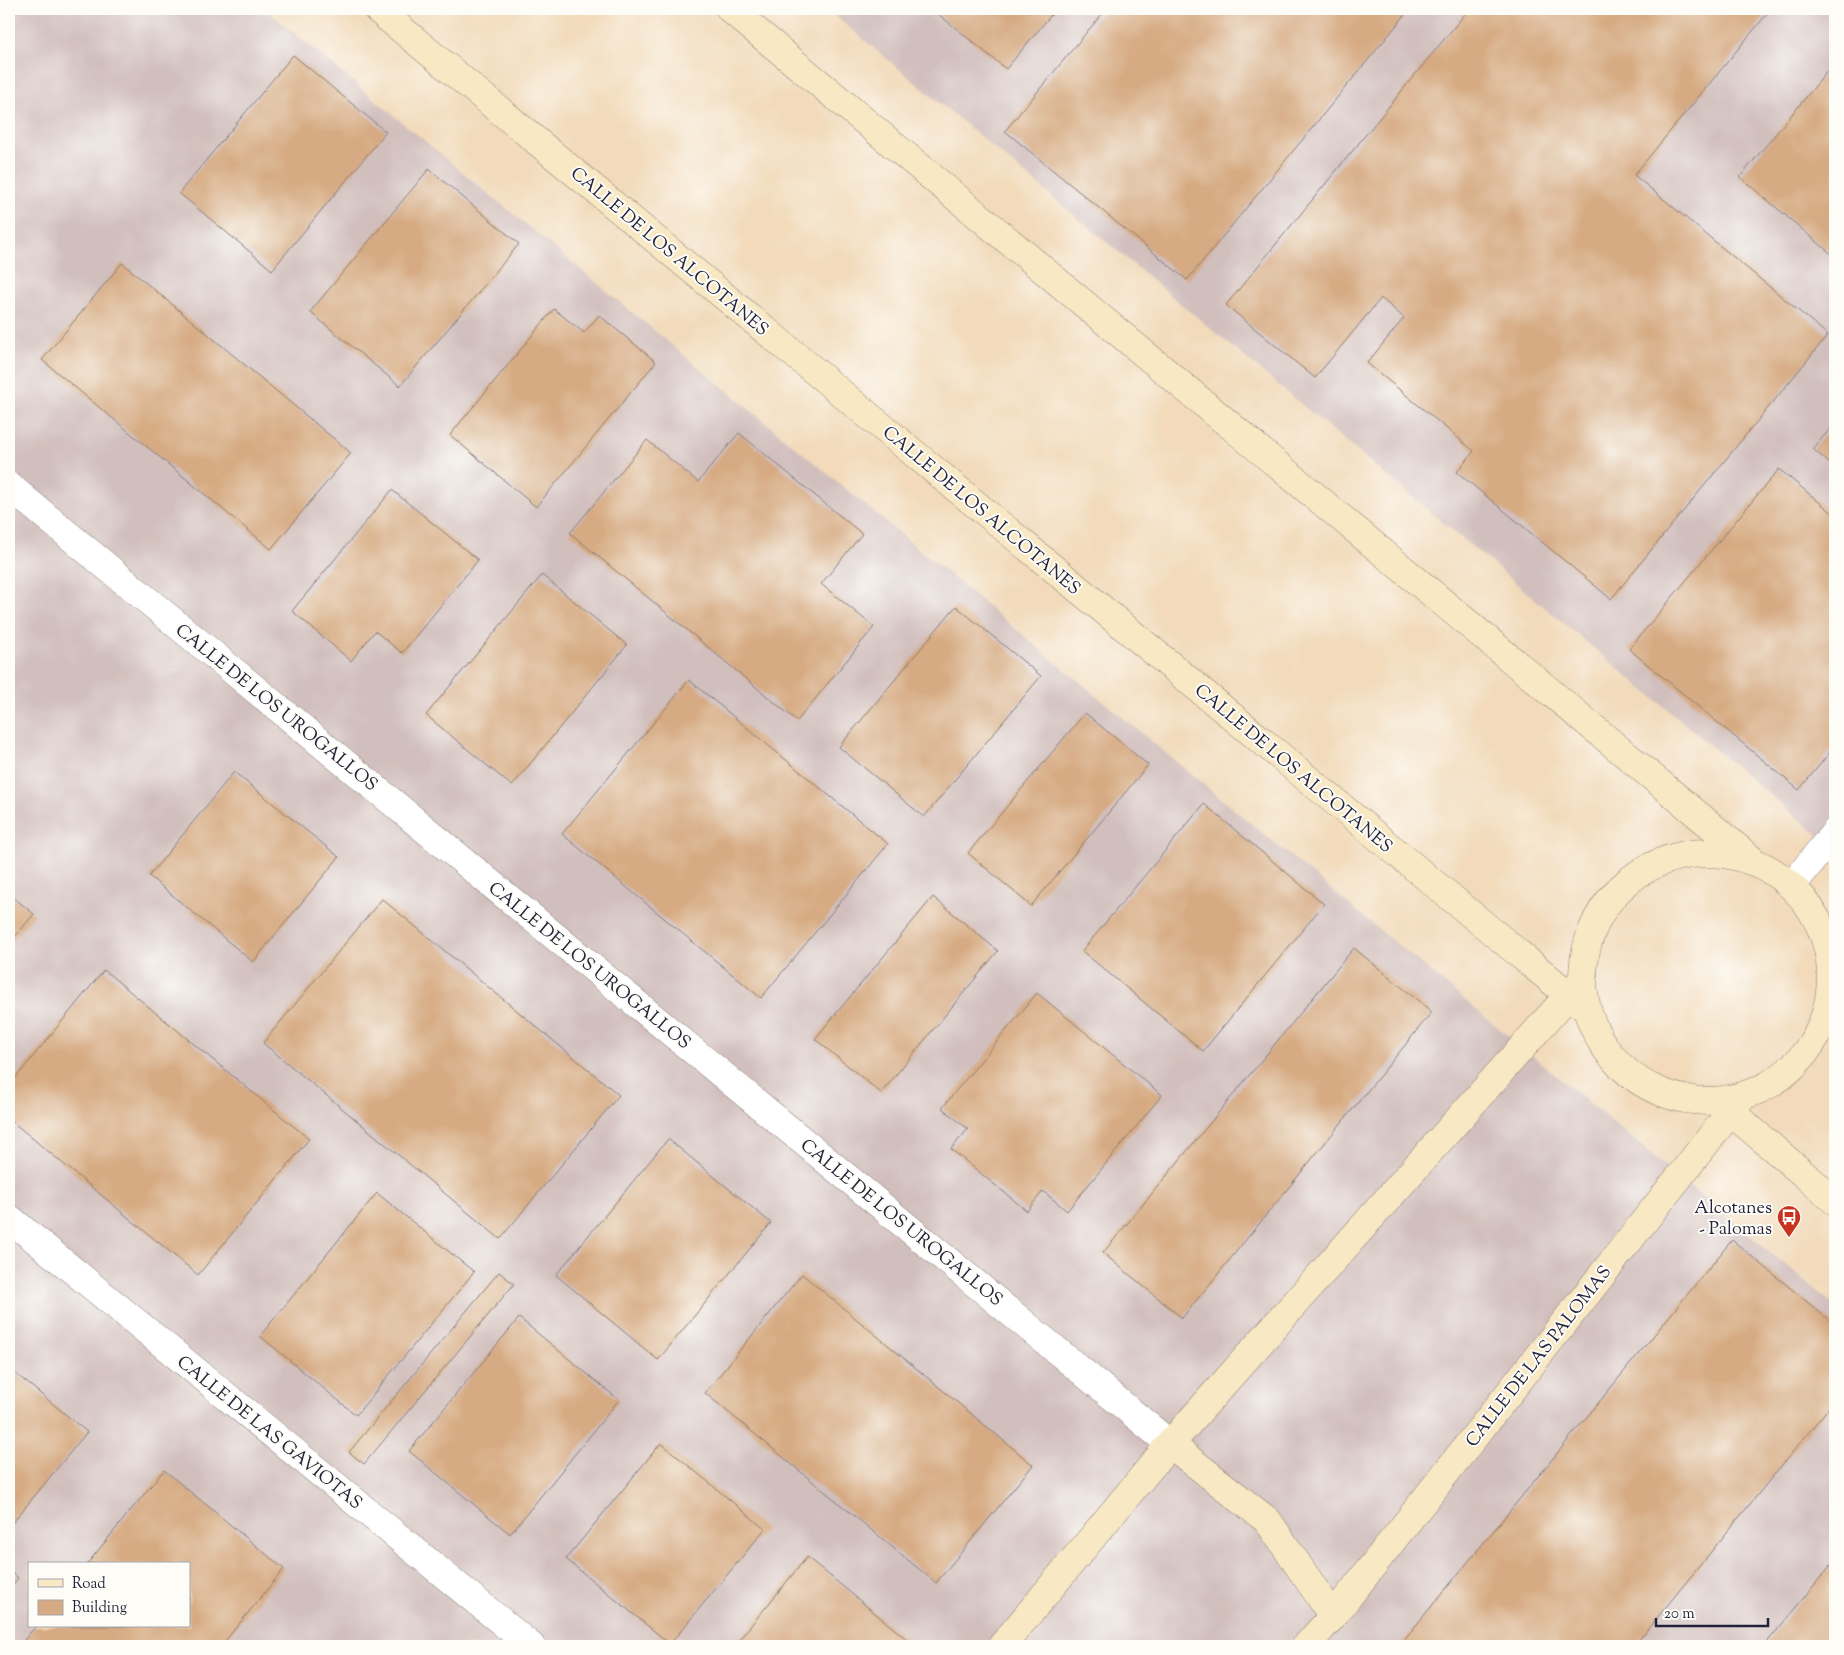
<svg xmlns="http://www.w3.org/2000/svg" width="1844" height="1655" font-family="'Sorts Mill Goudy',serif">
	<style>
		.industrial { fill: #d1bfbd; fill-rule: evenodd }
		.building { fill: #d6aa82 }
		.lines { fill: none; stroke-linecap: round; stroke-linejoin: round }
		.street-casing { stroke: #8a7e7a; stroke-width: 29 }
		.secondary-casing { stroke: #8a7e7a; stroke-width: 29 }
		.street { stroke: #fff; stroke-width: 28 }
		.secondary { stroke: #f8e8c3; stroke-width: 28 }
		.labels { text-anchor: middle; stroke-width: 4; stroke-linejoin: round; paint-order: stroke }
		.street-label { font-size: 18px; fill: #22223b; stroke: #fdfcf7 }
		.poi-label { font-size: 18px; fill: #22223b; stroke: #fdfcf7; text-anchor: end }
	</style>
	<rect width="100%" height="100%" fill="#fdfcf7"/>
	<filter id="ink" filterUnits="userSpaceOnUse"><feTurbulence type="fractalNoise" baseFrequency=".02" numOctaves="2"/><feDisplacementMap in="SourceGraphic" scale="10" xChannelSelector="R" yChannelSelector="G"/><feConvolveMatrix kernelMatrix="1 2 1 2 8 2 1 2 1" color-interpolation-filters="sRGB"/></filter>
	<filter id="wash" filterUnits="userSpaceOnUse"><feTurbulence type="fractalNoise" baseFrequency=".0096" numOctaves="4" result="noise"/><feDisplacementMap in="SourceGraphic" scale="20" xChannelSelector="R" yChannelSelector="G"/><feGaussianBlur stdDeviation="1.12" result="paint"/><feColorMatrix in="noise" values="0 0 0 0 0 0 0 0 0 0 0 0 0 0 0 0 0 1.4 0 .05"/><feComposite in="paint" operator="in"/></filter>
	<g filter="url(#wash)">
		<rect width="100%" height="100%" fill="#f2daba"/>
		<g class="industrial">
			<path d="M9 9H265L1835 1306V1646H9ZM29 1564H189V1626H29Z"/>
			<path d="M827 9H1835V849Z"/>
		</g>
		<g id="blocks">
			<g class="building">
				<path d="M932 9H1056L1006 69Z"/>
				<path d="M1106 9H1410L1187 280 1005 131Z"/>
				<path d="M1469 9H1771L1634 175 1828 335 1611 599 1457 472 1474 451 1367 363 1404 318 1381 298 1315 378 1226 305Z"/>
				<path d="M293 55 386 132 272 270 179 193Z"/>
				<path d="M1835 62V257L1740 177Z"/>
				<path d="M429 169 519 244 400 386 310 312Z"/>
				<path d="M122 263 351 453 271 549 42 360Z"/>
				<path d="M554 309 584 333 599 315 656 362 536 507 450 435Z"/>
				<path d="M1835 423V468L1813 449Z"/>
				<path d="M739 433 862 534 821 584 874 627 797 721 570 533 647 440 698 482Z"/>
				<path d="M1779 469 1835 515V746L1799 790 1629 649Z"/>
				<path d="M392 490 478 560 402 653 375 631 351 661 292 611Z"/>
				<path d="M542 575 627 645 512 786 426 715Z"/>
				<path d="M956 606 1041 676 924 817 839 747Z"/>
				<path d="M689 680 888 844 761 998 562 834Z"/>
				<path d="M1085 713 1148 765 1031 906 968 853Z"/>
				<path d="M234 772 339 857 253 962 149 876Z"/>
				<path d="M1204 804 1324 904 1203 1051 1082 951Z"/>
				<path d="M9 894 34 914 9 944Z"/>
				<path d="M933 897 998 951 881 1093 815 1039Z"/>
				<path d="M382 899 619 1095 500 1239 263 1043Z"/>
				<path d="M1354 948 1432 1012 1182 1318 1103 1253Z"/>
				<path d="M104 970 309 1139 198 1275 9 1119V1086Z"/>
				<path d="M1037 993 1162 1095 1067 1211 1043 1191 1027 1211 951 1149 968 1129 942 1108Z"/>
				<path d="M668 1139 771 1223 658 1360 556 1275Z"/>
				<path d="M377 1193 474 1272 356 1415 260 1336Z"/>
				<path d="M1732 1240 1835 1325V1400L1634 1646H1399Z"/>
				<path d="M499 1272 514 1284 364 1464 349 1452Z"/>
				<path d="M802 1274 1033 1465 936 1583 705 1393Z"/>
				<path d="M519 1318 619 1400 510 1534 409 1451Z"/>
				<path d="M9 1368 87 1432 9 1527Z"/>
				<path d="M661 1443 765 1529 670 1644 566 1559Z"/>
				<path d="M164 1470 284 1569 221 1646H19L36 1626H189V1564H87Z"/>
				<path d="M807 1557 915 1646H734Z"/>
				<path d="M1835 1560V1646H1764Z"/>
				<path d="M9 1570 18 1578 9 1590Z"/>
			</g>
		</g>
	</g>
	<g filter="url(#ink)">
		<use href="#blocks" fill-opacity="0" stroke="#8a7e7a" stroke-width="1"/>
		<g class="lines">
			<g class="street-casing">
				<g id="street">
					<path d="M9 486 1170 1444"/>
					<path d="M1793 884 1835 832"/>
					<path d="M9 1218 531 1646"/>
				</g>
			</g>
			<g class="secondary-casing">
				<g id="secondary">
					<path d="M377 9 1587 1010"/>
					<path d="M730 9 1751 859"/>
					<circle cx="1707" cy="977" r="124"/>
					<path d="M1718 1101 1835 1201"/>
					<path d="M1170 1444 1268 1521 1333 1616"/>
					<path d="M1002 1646 1170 1444 1582 980"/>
					<path d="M1306 1646 1333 1616 1743 1096"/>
				</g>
			</g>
			<use href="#street" class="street"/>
			<use href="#secondary" class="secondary"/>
		</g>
	</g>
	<defs>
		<g id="bus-pin" transform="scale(1.25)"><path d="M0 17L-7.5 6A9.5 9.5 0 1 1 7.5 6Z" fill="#c8321e" stroke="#fdfcf7"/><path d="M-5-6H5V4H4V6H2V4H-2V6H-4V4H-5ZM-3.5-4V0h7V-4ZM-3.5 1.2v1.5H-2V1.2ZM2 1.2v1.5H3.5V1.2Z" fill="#fff"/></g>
	</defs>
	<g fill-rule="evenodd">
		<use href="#bus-pin" x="1789" y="1217"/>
	</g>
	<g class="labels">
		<g class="street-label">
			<text transform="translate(670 251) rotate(40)" y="6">CALLE DE LOS ALCOTANES</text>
			<text transform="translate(982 510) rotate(40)" y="6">CALLE DE LOS ALCOTANES</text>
			<text transform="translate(277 707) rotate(39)" y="6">CALLE DE LOS UROGALLOS</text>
			<text transform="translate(1294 768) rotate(40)" y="6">CALLE DE LOS ALCOTANES</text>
			<text transform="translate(590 965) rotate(39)" y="6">CALLE DE LOS UROGALLOS</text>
			<text transform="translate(902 1222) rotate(39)" y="6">CALLE DE LOS UROGALLOS</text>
			<text transform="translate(1538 1356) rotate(-52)" y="6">CALLE DE LAS PALOMAS</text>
			<text transform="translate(270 1432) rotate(39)" y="6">CALLE DE LAS GAVIOTAS</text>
		</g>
		<g class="poi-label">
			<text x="1772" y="1213">Alcotanes<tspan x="1772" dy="21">- Palomas</tspan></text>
		</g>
	</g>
	<rect width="1844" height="1655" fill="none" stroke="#fdfcf7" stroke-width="30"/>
	<rect x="28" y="1562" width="162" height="65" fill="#fdfcf7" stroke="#a5a5ac"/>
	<rect x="38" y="1579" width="25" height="8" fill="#f8e8c3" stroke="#a5a5ac"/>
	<text x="72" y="1588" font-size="15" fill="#22223b">Road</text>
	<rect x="38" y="1600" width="25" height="15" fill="#d6aa82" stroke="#a5a5ac"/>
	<text x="72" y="1612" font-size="15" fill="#22223b">Building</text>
	<path d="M1656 1618v8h112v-8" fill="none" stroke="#22223b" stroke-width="2.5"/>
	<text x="1664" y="1618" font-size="15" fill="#22223b" stroke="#fdfcf7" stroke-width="4" paint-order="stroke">20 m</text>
</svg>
